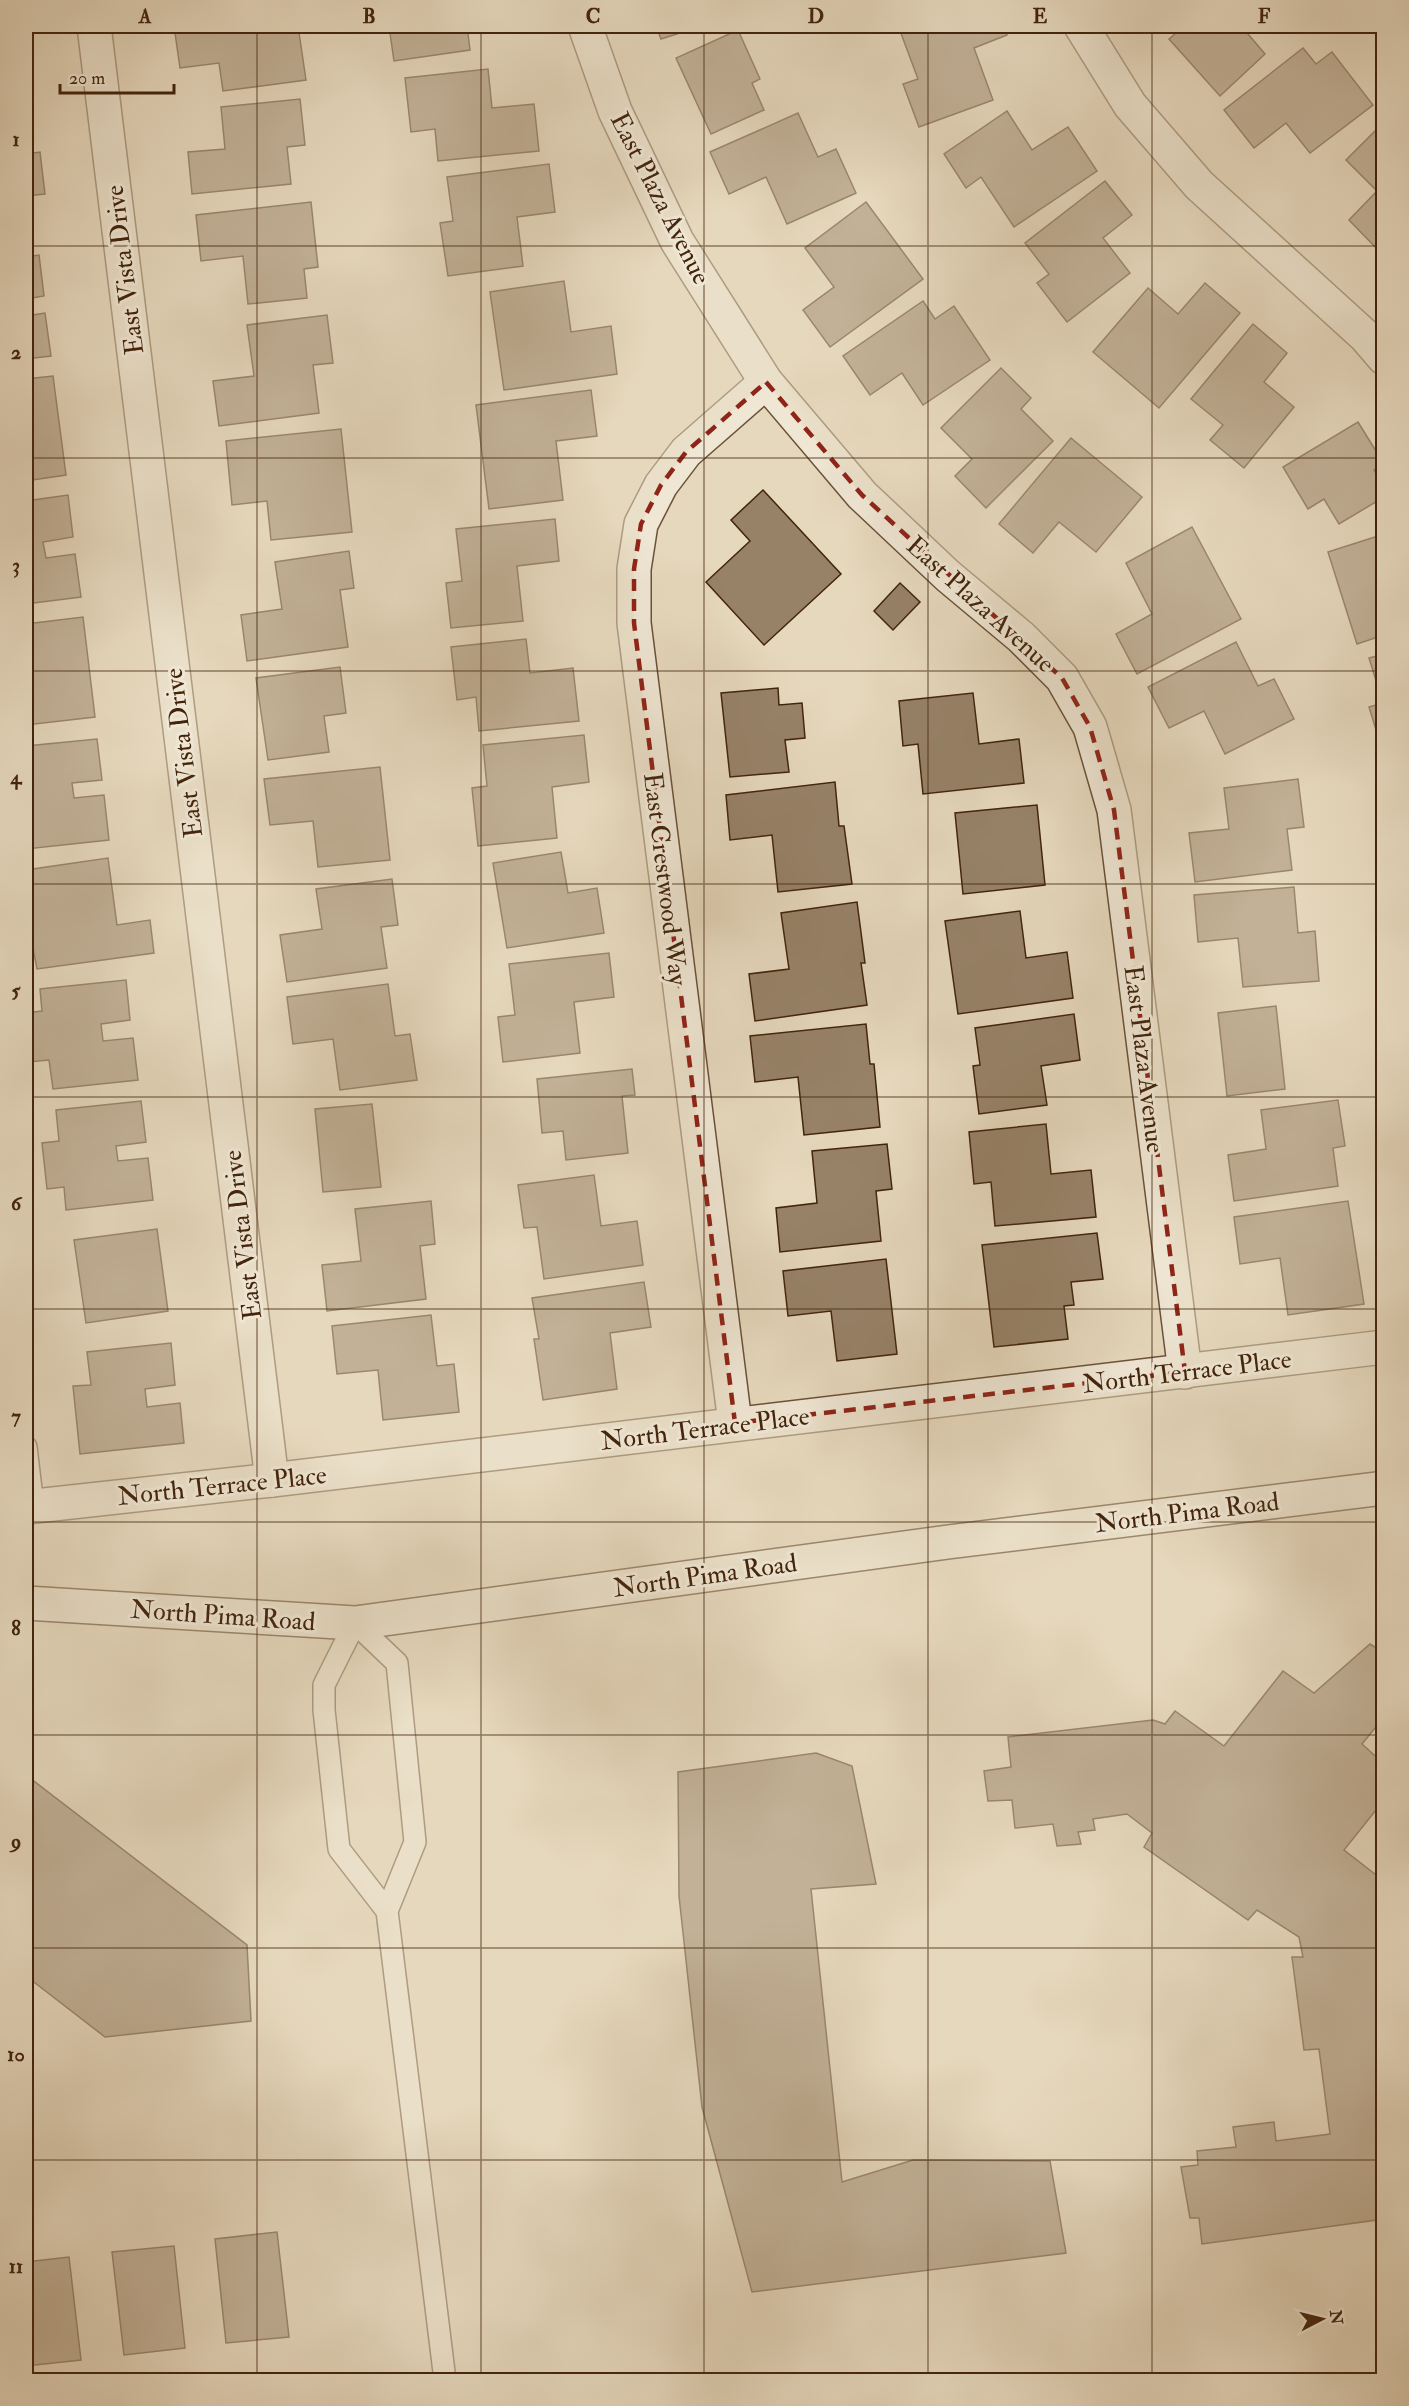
<svg xmlns="http://www.w3.org/2000/svg" width="1409" height="2406" font-family="'IM FELL Double Pica',serif">
	<style>
		.building { fill: #978268; stroke: #42240b; stroke-width: 1.5 }
		.lines { fill: none; stroke-linecap: round; stroke-linejoin: round }
		.lane-casing { stroke: #6b5138; stroke-width: 24 }
		.street-casing { stroke: #6b5138; stroke-width: 36 }
		.secondary-casing { stroke: #42240b; stroke-width: 36 }
		.lane { stroke: #efe6d4; stroke-width: 21 }
		.street { stroke: #efe6d4; stroke-width: 33 }
		.secondary { stroke: #efe6d4; stroke-width: 33 }
		.marked { fill: none; stroke: #8f2418; stroke-width: 4.5; stroke-dasharray: 12 8; stroke-linejoin: round }
		.grid { fill: none; stroke: #42240b; stroke-width: 1.5; stroke-opacity: 0.55 }
		.labels { text-anchor: middle; stroke-width: 6; stroke-linejoin: round; paint-order: stroke }
		.street-label { font-size: 26px; fill: #42240b; stroke: #efe6d4 }
		.neatline { fill: none; stroke: #42240b; stroke-width: 2 }
		.grid-label { font-size: 20px; text-anchor: middle; font-weight: bold; fill: #42240b }
	</style>
	<rect width="100%" height="100%" fill="#e6d8bd"/>
	<filter id="stains"><feTurbulence type="fractalNoise" baseFrequency=".00333" numOctaves="4"/><feColorMatrix values="0 0 0 0 .2 0 0 0 0 .09 0 0 0 0 .02 0 0 0 .5 -.17"/></filter>
	<radialGradient id="worn" r=".72"><stop offset=".6" stop-color="#630" stop-opacity="0"/><stop offset="1" stop-color="#630" stop-opacity=".3"/></radialGradient>
	<g class="building">
		<path d="M174 26H298L306 80 223 91 219 63 180 68Z"/>
		<path d="M389 26H467L470 50 394 61Z"/>
		<path d="M656 26H702L661 39Z"/>
		<path d="M906 26H1004L1007 35 974 48 993 100 919 127 903 84 918 79 899 28Z"/>
		<path d="M1184 26H1258L1248 34 1265 54 1220 96 1169 39Z"/>
		<path d="M738 30 760 79 752 83 764 110 711 134 676 58Z"/>
		<path d="M1303 48 1316 64 1332 52 1373 105 1310 153 1286 123 1254 148 1224 110Z"/>
		<path d="M488 69 492 108 534 104 539 151 438 161 435 129 411 132 405 78Z"/>
		<path d="M300 99 305 145 287 147 291 184 192 194 188 152 225 149 221 107Z"/>
		<path d="M1007 111 1032 150 1068 127 1097 171 1014 227 981 177 966 188 944 154Z"/>
		<path d="M798 113 818 157 836 149 856 193 787 224 766 177 729 194 710 152Z"/>
		<path d="M1384 122V246L1379 251 1349 220 1377 191 1346 160Z"/>
		<path d="M40 152 45 194 26 196V154Z"/>
		<path d="M549 164 555 212 517 217 523 266 448 276 440 223 453 221 447 177Z"/>
		<path d="M1105 181 1132 215 1103 238 1130 273 1067 322 1037 283 1049 274 1025 243Z"/>
		<path d="M311 202 318 267 304 269 307 298 248 304 243 256 201 261 196 215Z"/>
		<path d="M866 202 923 279 830 347 803 310 834 287 805 248Z"/>
		<path d="M39 255 44 296 26 299V257Z"/>
		<path d="M564 281 571 332 611 326 617 374 504 390 490 292Z"/>
		<path d="M1205 283 1240 313 1159 408 1093 352 1148 288 1178 314Z"/>
		<path d="M923 301 935 319 954 306 990 360 923 405 902 373 870 395 843 356Z"/>
		<path d="M45 313 51 356 26 359V316Z"/>
		<path d="M327 315 333 363 313 365 319 413 219 426 213 381 254 376 247 325Z"/>
		<path d="M1253 324 1287 353 1264 382 1294 407 1244 468 1210 440 1223 425 1191 399Z"/>
		<path d="M1001 368 1031 398 1021 409 1053 441 986 508 955 476 972 459 941 428Z"/>
		<path d="M53 376 66 475 26 481V379Z"/>
		<path d="M591 390 597 436 556 441 563 500 489 509 476 405Z"/>
		<path d="M1358 422 1384 464 1374 470 1384 487V497L1339 524 1324 499 1308 509 1283 467Z"/>
		<path d="M341 429 352 532 271 540 267 501 232 505 226 441Z"/>
		<path d="M1071 438 1142 497 1096 552 1059 522 1033 553 999 524Z"/>
		<path d="M763 490 841 574 764 645 706 582 750 541 731 520Z"/>
		<path d="M68 495 73 537 43 542 46 558 75 554 81 597 26 604V501Z"/>
		<path d="M555 519 559 561 517 566 523 621 451 628 446 583 462 581 456 529Z"/>
		<path d="M1192 527 1241 619 1137 674 1116 634 1152 614 1126 563Z"/>
		<path d="M1384 534V635L1357 644 1328 552Z"/>
		<path d="M349 551 354 588 340 590 348 647 247 661 241 615 282 609 275 562Z"/>
		<path d="M900 583 920 602 893 630 874 611Z"/>
		<path d="M83 617 95 717 26 725V624Z"/>
		<path d="M526 639 530 673 573 668 579 721 479 731 476 697 457 700 451 647Z"/>
		<path d="M1236 642 1258 686 1274 679 1294 719 1225 754 1204 711 1169 728 1148 687Z"/>
		<path d="M1384 654V745L1381 746 1369 707 1383 703 1369 658Z"/>
		<path d="M340 667 346 713 324 716 329 752 268 760 256 678Z"/>
		<path d="M778 688 779 705 802 703 805 738 785 740 789 772 730 777 721 693Z"/>
		<path d="M973 693 979 744 1019 739 1024 783 923 794 918 744 903 746 899 701Z"/>
		<path d="M584 735 589 782 552 787 557 838 478 846 472 788 487 786 483 745Z"/>
		<path d="M97 739 102 780 72 783 74 798 104 795 109 840 26 849V746Z"/>
		<path d="M380 767 390 860 318 867 313 821 270 825 264 779Z"/>
		<path d="M1298 779 1304 827 1287 829 1292 870 1195 882 1189 833 1229 829 1224 788Z"/>
		<path d="M835 782 839 826H844L852 884 778 892 772 835 730 840 726 795Z"/>
		<path d="M1037 805 1045 885 963 894 955 813Z"/>
		<path d="M561 852 568 893 597 888 604 933 507 948 493 863Z"/>
		<path d="M108 858 117 925 150 920 154 953 37 969 33 948 26 949V898H29L26 870Z"/>
		<path d="M392 879 398 925 381 927 387 968 287 982 280 935 322 929 316 889Z"/>
		<path d="M1294 887 1298 933 1315 931 1319 981 1243 987 1238 938 1198 942 1194 895Z"/>
		<path d="M857 902 865 963H861L867 1005 755 1021 749 974 789 969 781 913Z"/>
		<path d="M1020 911 1026 958 1067 952 1073 998 958 1014 945 921Z"/>
		<path d="M609 953 614 997 574 1002 580 1053 503 1062 498 1017 515 1015 509 964Z"/>
		<path d="M126 980 130 1020 101 1024 103 1041 133 1038 138 1080 53 1089 49 1060 28 1062 26 1013 42 1011 40 989Z"/>
		<path d="M388 984 395 1036 410 1034 417 1080 340 1090 333 1039 293 1044 287 997Z"/>
		<path d="M1276 1006 1285 1089 1227 1096 1218 1013Z"/>
		<path d="M1074 1014 1080 1060 1041 1066 1047 1105 979 1114 973 1066 980 1065 975 1028Z"/>
		<path d="M866 1024 870 1064H874L880 1127 804 1135 798 1077 755 1082 750 1036Z"/>
		<path d="M632 1069 635 1095 622 1096 628 1153 566 1160 563 1131 542 1133 537 1079Z"/>
		<path d="M1338 1100 1345 1146 1333 1148 1338 1186 1234 1201 1228 1155 1266 1149 1261 1110Z"/>
		<path d="M141 1101 146 1142 116 1146 118 1161 148 1158 153 1200 66 1210 64 1187 47 1189 42 1143 59 1141 56 1110Z"/>
		<path d="M372 1104 381 1187 323 1192 315 1109Z"/>
		<path d="M1046 1124 1051 1174 1091 1170 1096 1217 995 1226 991 1182 974 1184 969 1132Z"/>
		<path d="M887 1144 892 1189 876 1191 881 1241 780 1252 776 1208 817 1203 812 1151Z"/>
		<path d="M594 1175 601 1226 637 1221 643 1265 544 1279 537 1227 524 1228 518 1185Z"/>
		<path d="M431 1201 435 1244 420 1246 426 1299 327 1311 322 1265 361 1261 355 1209Z"/>
		<path d="M1348 1201 1364 1304 1288 1315 1280 1258 1240 1264 1234 1217Z"/>
		<path d="M157 1229 168 1311 86 1323 74 1240Z"/>
		<path d="M1097 1233 1103 1279 1071 1282 1074 1305 1064 1306 1068 1339 994 1347 982 1245Z"/>
		<path d="M886 1259 897 1354 837 1361 831 1311 788 1316 783 1271Z"/>
		<path d="M644 1282 651 1327 610 1333 617 1389 543 1400 534 1339H539L532 1298Z"/>
		<path d="M431 1315 437 1366 454 1364 459 1412 383 1420 378 1370 337 1374 332 1326Z"/>
		<path d="M171 1343 175 1385 145 1389 147 1407 180 1403 184 1443 80 1454 73 1386 91 1385 87 1352Z"/>
		<path d="M1370 1644 1384 1653V1717L1362 1744 1384 1764V1800L1344 1850 1384 1881V2219L1202 2244 1199 2218H1190L1181 2167 1198 2165 1197 2151 1236 2147 1233 2127 1274 2122 1276 2141 1330 2134 1319 2049 1304 2050 1292 1957H1303L1299 1937 1257 1910 1248 1920 1144 1847 1152 1833 1127 1814 1093 1819 1095 1830 1078 1832 1081 1844 1057 1846 1053 1824 1015 1828 1012 1800 988 1801 984 1771 1011 1767 1008 1737 1153 1720 1165 1724 1175 1711 1224 1746 1283 1671 1314 1693Z"/>
		<path d="M816 1753 852 1766 876 1884 811 1889 842 2182 913 2160 1050 2161 1066 2253 752 2292 702 2107 679 1896 678 1772Z"/>
		<path d="M26 1775 247 1945 251 2021 105 2037 26 1976Z"/>
		<path d="M277 2232 289 2337 226 2343 215 2239Z"/>
		<path d="M174 2246 185 2348 124 2355 112 2252Z"/>
		<path d="M69 2257 81 2360 26 2366V2262Z"/>
	</g>
	<g class="lines">
		<g class="lane-casing">
			<g id="lane">
				<path d="M26 1447 33 1506"/>
				<path d="M387 1911 339 1849 324 1710V1685L355 1623 397 1663 415 1842 387 1911 445 2380"/>
			</g>
		</g>
		<g class="street-casing">
			<g id="street">
				<path d="M94 26 272 1480"/>
				<path d="M585 26 615 111 677 241 766 382 862 495 948 576 1021 637 1062 678 1090 727 1114 810 1185 1372"/>
				<path d="M1081 26 1130 105 1199 185 1365 336 1384 358"/>
				<path d="M735 1423 634 623V569L641 524 661 485 686 452 766 382"/>
				<path d="M26 1507 272 1480 1384 1347"/>
			</g>
		</g>
		<g class="secondary-casing">
			<path id="secondary" d="M26 1603 355 1623 948 1542 1384 1488"/>
		</g>
		<use href="#lane" class="lane"/>
		<use href="#street" class="street"/>
		<use href="#secondary" class="secondary"/>
	</g>
	<path d="M0 0H1409V2406H0ZM766 382 862 495 1062 678 1090 727 1114 810 1185 1372 735 1423 634 623V569L641 524 661 485 686 452Z" fill="#e6d8bd" fill-opacity=".55" fill-rule="evenodd"/>
	<path class="marked" d="M766 382 862 495 1062 678 1090 727 1114 810 1185 1372 735 1423 634 623V569L641 524 661 485 686 452Z"/>
	<path class="grid" d="M257 26V2380M481 26V2380M704 26V2380M928 26V2380M1152 26V2380M26 246H1384M26 458H1384M26 671H1384M26 884H1384M26 1097H1384M26 1309H1384M26 1522H1384M26 1735H1384M26 1948H1384M26 2160H1384"/>
	<g class="labels">
		<g class="street-label">
			<text transform="translate(661 198) rotate(63)" y="9">East Plaza Avenue</text>
			<text transform="translate(124 270) rotate(-97)" y="9">East Vista Drive</text>
			<text transform="translate(981 604) rotate(42)" y="9">East Plaza Avenue</text>
			<text transform="translate(183 753) rotate(-97)" y="9">East Vista Drive</text>
			<text transform="translate(666 879) rotate(83)" y="9">East Crestwood Way</text>
			<text transform="translate(1145 1059) rotate(83)" y="9">East Plaza Avenue</text>
			<text transform="translate(242 1235) rotate(-97)" y="9">East Vista Drive</text>
			<text transform="translate(1187 1371) rotate(-7)" y="9">North Terrace Place</text>
			<text transform="translate(705 1428) rotate(-7)" y="9">North Terrace Place</text>
			<text transform="translate(222 1485) rotate(-6)" y="9">North Terrace Place</text>
			<text transform="translate(1187 1512) rotate(-7)" y="9">North Pima Road</text>
			<text transform="translate(705 1575) rotate(-8)" y="9">North Pima Road</text>
			<text transform="translate(223 1615) rotate(4)" y="9">North Pima Road</text>
		</g>
	</g>
	<rect width="1409" height="2406" fill="none" stroke="#e6d8bd" stroke-width="66"/>
	<g transform="translate(1322 2319) rotate(83)" stroke="#efe6d4" stroke-width="4.5" paint-order="stroke">
	<path d="M0-4.5L10 22L0 15L-10 22Z" fill="#42240b"/>
	<text y="-9" font-size="16" font-weight="bold" text-anchor="middle" fill="#42240b">N</text>
	</g>
	<path d="M60 84v9h114v-9" fill="none" stroke="#42240b" stroke-width="3"/>
	<text x="69" y="84" font-size="18" fill="#42240b" stroke="#efe6d4" stroke-width="4.5" paint-order="stroke">20 m</text>
	<rect x="33" y="33" width="1343" height="2340" class="neatline"/>
	<g class="grid-label">
		<text x="145" y="23">A</text>
		<text x="369" y="23">B</text>
		<text x="593" y="23">C</text>
		<text x="816" y="23">D</text>
		<text x="1040" y="23">E</text>
		<text x="1264" y="23">F</text>
		<text x="16" y="146">1</text>
		<text x="16" y="359">2</text>
		<text x="16" y="572">3</text>
		<text x="16" y="784">4</text>
		<text x="16" y="997">5</text>
		<text x="16" y="1210">6</text>
		<text x="16" y="1423">7</text>
		<text x="16" y="1635">8</text>
		<text x="16" y="1848">9</text>
		<text x="16" y="2061">10</text>
		<text x="16" y="2273">11</text>
	</g>
	<rect width="100%" height="100%" filter="url(#stains)"/>
	<rect width="100%" height="100%" fill="url(#worn)"/>
</svg>
